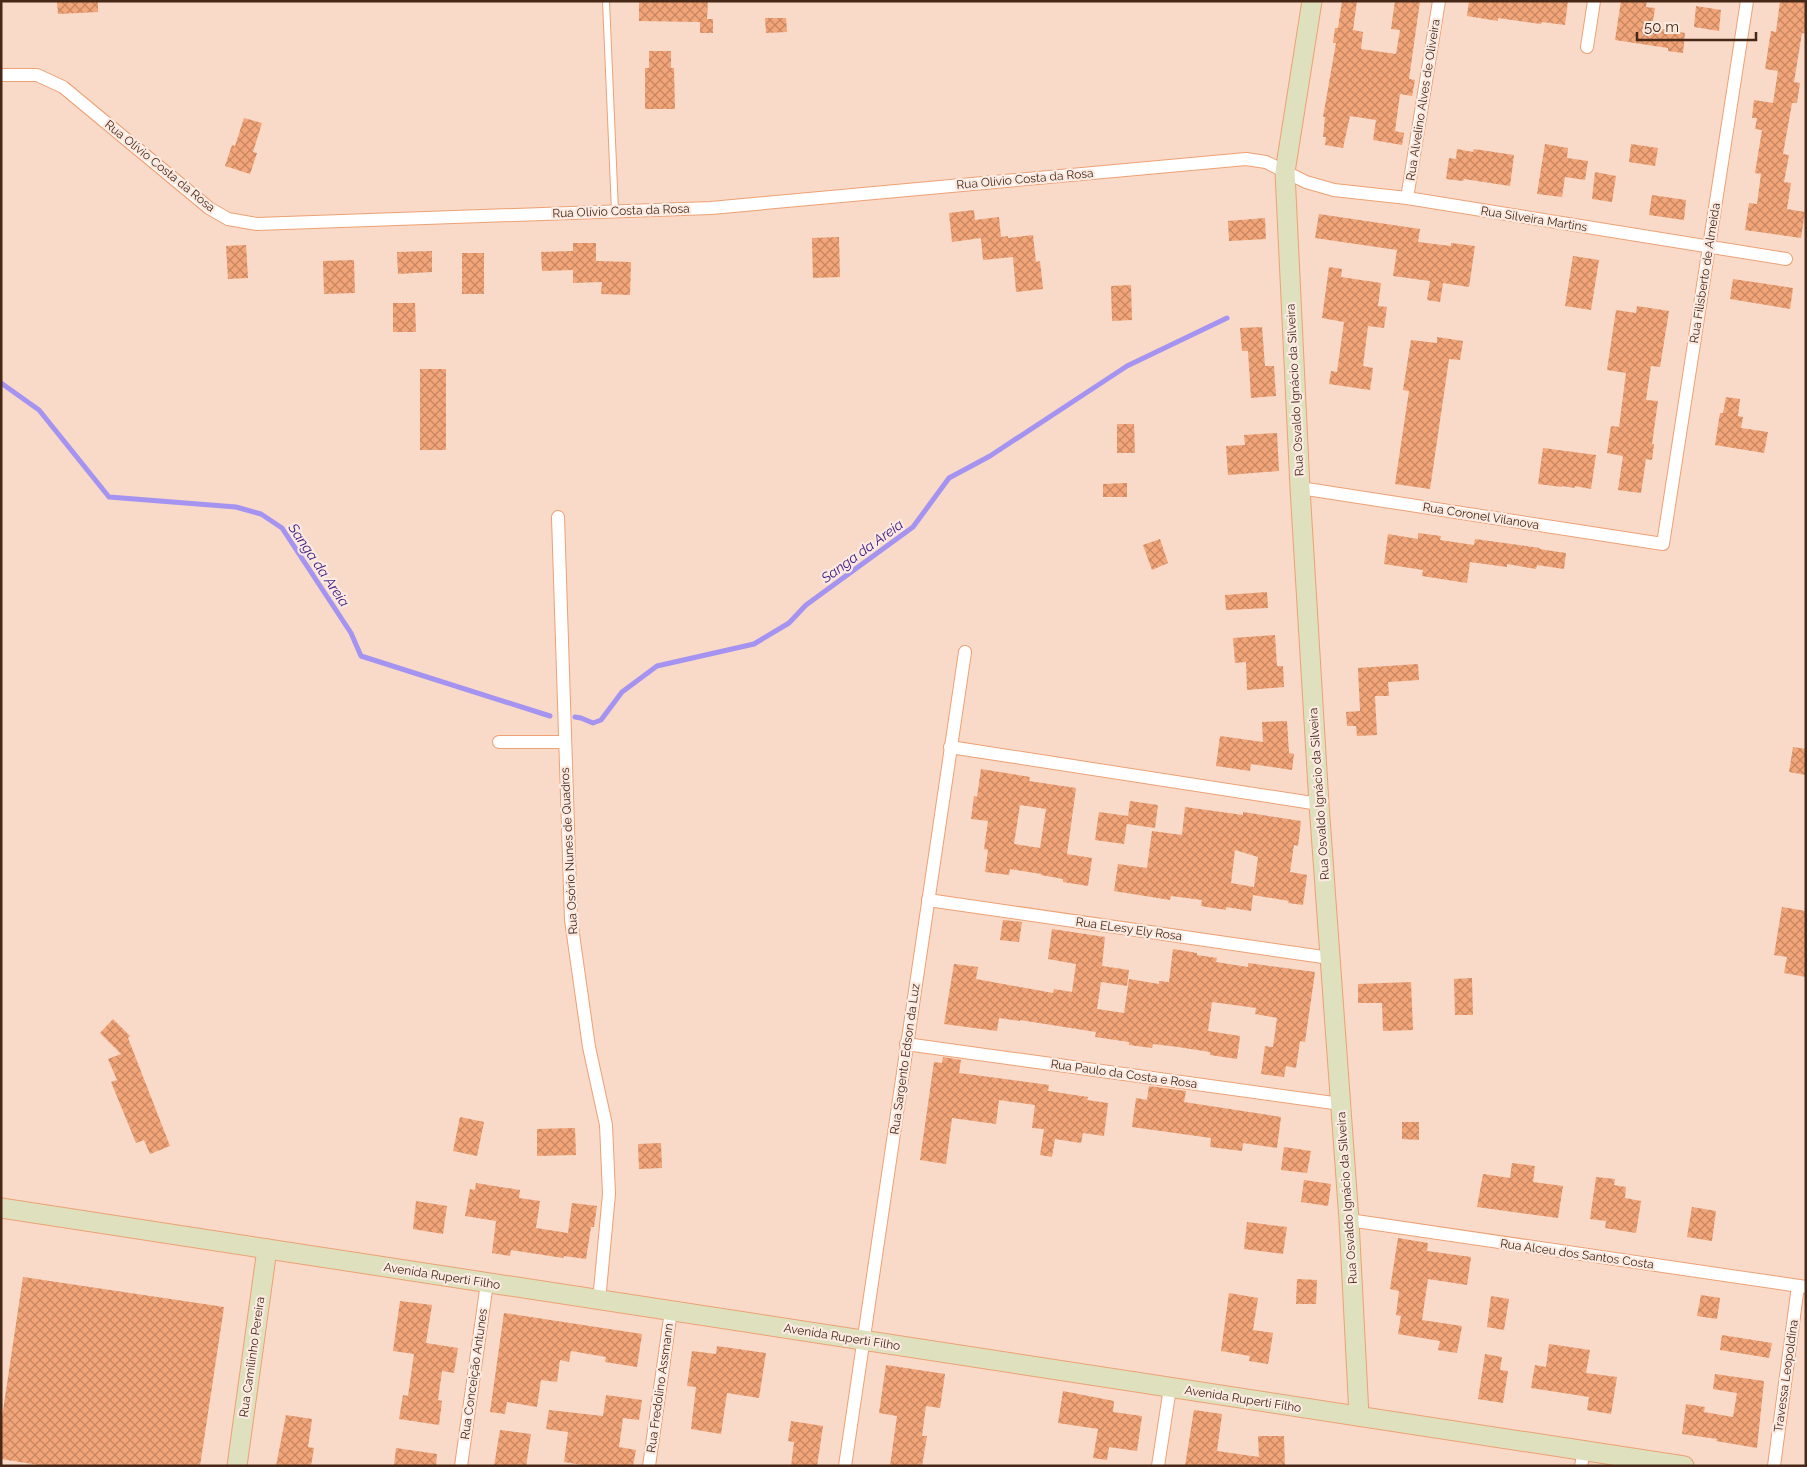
<svg xmlns="http://www.w3.org/2000/svg" width="1807" height="1467" font-family="Raleway,sans-serif">
	<style>
		.lines { fill: none; stroke-linecap: round; stroke-linejoin: round }
		.stream { stroke: #a493f0; stroke-width: 5 }
		.building { fill: url(#building-cross-hatch); fill-rule: evenodd }
		.lane-casing { stroke: #eda174; stroke-width: 8 }
		.street-casing { stroke: #eda174; stroke-width: 14 }
		.secondary-casing { stroke: #eda174; stroke-width: 21 }
		.lane { stroke: #fff; stroke-width: 6 }
		.street { stroke: #fff; stroke-width: 12 }
		.secondary { stroke: #dee0be; stroke-width: 19 }
		.labels { text-anchor: middle; stroke-width: 4.5; stroke-linejoin: round; paint-order: stroke }
		.street-label { font-size: 12px; fill: #472816; stroke: #faeae1 }
		.water-label { font-size: 14px; font-style: italic; fill: #3d1582; stroke: #faeae1 }
	</style>
	<defs>
		<pattern id="building-cross-hatch" width="8" height="8" patternUnits="userSpaceOnUse" patternTransform="scale(1.25)"><rect width="8" height="8" fill="#f2a578"/><path d="M0 0l8 8M0 8l8-8" fill="none" stroke="#c68661"/></pattern>
	</defs>
	<rect width="100%" height="100%" fill="#f9d9c7"/>
	<g class="lines">
		<g class="stream">
			<path d="M1 383 39 410 109 497 236 507 261 514 282 528 351 633 361 656 550 716"/>
			<path d="M575 717 581 718 593 723 601 720 622 692 657 666 754 644 789 623 806 605 913 527 949 478 990 456 1127 366 1227 318"/>
		</g>
	</g>
	<g class="building">
		<path d="M57 1H98V12L58 14Z"/>
		<path d="M639 1H708L707 19H713V33H700V22L639 21Z"/>
		<path d="M1342 1H1357L1353 30 1363 32 1361 49 1396 54 1400 30 1391 29 1395 1H1420L1409 79 1415 80 1412 96 1400 94 1395 131 1404 133 1402 145 1373 140 1376 120 1350 116 1343 148 1325 145 1326 137H1323L1325 117H1323L1336 43H1333L1335 28H1338Z"/>
		<path d="M1469 1H1568L1565 25 1542 22 1541 24 1498 18V21L1467 16Z"/>
		<path d="M1621 1H1647L1646 7 1655 8 1652 27 1685 33 1683 53 1668 51V48L1615 40Z"/>
		<path d="M1780 1H1806V34L1802 33 1794 82 1800 83 1797 103H1792L1783 154 1789 155 1784 182 1791 183 1787 209 1805 212 1801 238 1745 230 1749 203 1757 204 1761 174 1755 173 1762 130 1755 129 1757 118H1752L1754 100 1773 103 1778 71 1765 69 1771 31 1776 32Z"/>
		<path d="M1696 6 1721 10 1719 31 1694 27Z"/>
		<path d="M765 18H786L787 32 766 33Z"/>
		<path d="M649 51H671V68H674L675 109H645V68H649Z"/>
		<path d="M244 118 262 123 253 152 257 153 250 174 225 166 232 145 235 146Z"/>
		<path d="M1545 144 1568 148 1567 158 1588 161 1585 180 1565 177 1562 197 1537 194Z"/>
		<path d="M1631 144 1658 148 1655 166 1629 162Z"/>
		<path d="M1457 149 1473 152 1474 149 1514 155 1510 186 1464 179 1463 181 1446 179 1449 158 1456 159Z"/>
		<path d="M1595 172 1616 176 1612 202 1592 199Z"/>
		<path d="M1652 195 1686 200 1684 220 1649 215Z"/>
		<path d="M974 210 975 220 999 217 1001 237 1008 236V238L1033 235 1036 262 1040 261 1043 289 1016 292 1013 257 983 260 981 238 952 242 949 213Z"/>
		<path d="M1319 214 1420 229 1418 242 1451 246V243L1475 246 1469 287 1443 283 1440 302 1427 300 1430 281 1393 276 1397 250 1315 238Z"/>
		<path d="M1265 218 1266 239 1229 241 1228 221Z"/>
		<path d="M839 237 840 277 813 278 812 238Z"/>
		<path d="M573 243H596V261L631 262 630 295 601 294 602 282 573 283V270L542 271 541 252 573 251Z"/>
		<path d="M246 245 248 278 228 279 226 246Z"/>
		<path d="M432 251V272L398 274 397 252Z"/>
		<rect x="462" y="253" width="22" height="41"/>
		<path d="M1573 256 1599 260 1591 310 1565 306Z"/>
		<path d="M354 260 355 293 324 294 323 261Z"/>
		<path d="M1329 267 1342 269 1341 277 1381 283 1378 306 1387 307 1384 328 1368 326 1363 366 1373 368 1370 390 1329 384 1331 371 1337 372 1344 322 1322 318Z"/>
		<path d="M1733 279 1793 288 1790 309 1730 299Z"/>
		<path d="M1131 285 1132 320 1112 321 1111 286Z"/>
		<path d="M393 303H415L416 332H393Z"/>
		<path d="M1637 306 1669 311 1660 367 1651 366 1646 400 1658 401 1652 444H1654L1652 460 1646 459 1641 493 1618 490 1623 456 1607 453 1611 426 1619 427 1626 373 1607 370 1616 310 1636 313Z"/>
		<path d="M1262 327 1265 366H1274L1276 396 1251 398 1248 351H1242L1240 328Z"/>
		<path d="M1437 337 1463 341 1460 360 1449 359 1430 489 1395 484 1409 391 1403 390 1411 340 1437 343Z"/>
		<rect x="420" y="369" width="26" height="81"/>
		<path d="M1726 397 1740 399 1738 416 1743 417 1741 428 1768 432 1764 453 1715 445 1720 413H1723Z"/>
		<path d="M1117 424H1134L1135 453H1117Z"/>
		<path d="M1277 433 1279 471 1228 475 1226 446 1245 445 1244 435Z"/>
		<path d="M1543 448 1596 455 1591 489 1575 486V488L1562 486V487L1538 484Z"/>
		<path d="M1127 483V497H1103V484Z"/>
		<path d="M1418 533 1441 536 1440 540 1474 545 1475 539 1540 548 1539 549 1566 553 1564 569 1537 565 1536 569 1507 564V567L1470 562 1467 583 1422 576 1423 570 1384 564 1388 534 1418 539Z"/>
		<path d="M1160 539 1168 563 1152 570 1143 545Z"/>
		<path d="M1267 592 1268 608 1226 610 1225 595Z"/>
		<path d="M1275 635 1277 666H1283L1284 687 1247 690 1246 662 1235 663 1233 638Z"/>
		<path d="M1418 664 1419 680 1388 682 1389 696H1375L1377 735 1357 736 1356 726H1347L1346 712 1360 711 1358 668Z"/>
		<path d="M1287 721 1289 753 1294 754 1292 770 1251 764 1250 771 1216 766 1220 736 1263 742 1262 722Z"/>
		<path d="M1793 747 1806 749V775L1789 772Z"/>
		<path d="M981 769 1030 777 1029 781 1076 788 1067 854 1092 858 1088 886 1063 882V879L1041 875V874L1010 869 1009 875 985 872 988 850 984 849 988 821 971 819 974 796 977 797ZM1020 805 1046 809 1040 848 1014 844Z"/>
		<path d="M1130 801 1158 805 1155 828 1127 824Z"/>
		<path d="M1185 807 1243 815V812L1301 821 1298 846 1294 845 1290 872 1307 875 1303 905 1288 903 1289 901 1253 895 1251 911 1226 907V910L1201 906 1202 900 1171 896 1170 900 1114 891 1118 864 1147 868 1152 831 1182 835ZM1235 850 1258 857 1254 887 1231 883Z"/>
		<path d="M1099 812 1128 816 1124 844 1095 840Z"/>
		<path d="M1782 907 1806 911V977L1784 973 1787 957 1774 955Z"/>
		<path d="M1003 920 1022 922 1019 942 1000 940Z"/>
		<path d="M1052 929 1105 937 1102 966 1129 970 1127 986 1101 982 1097 1009 1124 1013 1129 979 1159 984V981L1169 982 1173 949 1197 953V955L1217 958 1216 962 1248 967V963L1315 972 1305 1042 1300 1041 1296 1068 1286 1066 1284 1077 1261 1074 1265 1046 1273 1047 1277 1018 1255 1014 1256 1008 1212 1002 1208 1031 1240 1036 1237 1059 1210 1055V1052L1178 1047 1153 1044 1152 1048 1129 1045V1042L1095 1037 1096 1032 1020 1020V1021L999 1018 997 1031 944 1024 954 964 978 967 976 979 1053 993 1054 989 1072 992 1076 964 1048 959Z"/>
		<path d="M1472 978 1473 1015H1455L1454 979Z"/>
		<path d="M1411 982 1413 1030 1383 1031 1382 1003H1358V984Z"/>
		<path d="M113 1019 130 1036 128 1038 170 1146 150 1154 144 1140 136 1143 111 1082 117 1080 108 1059 121 1054 100 1033Z"/>
		<path d="M943 1057 961 1060 959 1073 1049 1085 1048 1091 1088 1097 1087 1100 1108 1103 1104 1136 1083 1133 1081 1143 1055 1139 1052 1157 1040 1155 1044 1129 1032 1128 1035 1105 999 1100 996 1124 952 1118 946 1164 920 1160 934 1062 942 1063Z"/>
		<path d="M1149 1086 1186 1091 1184 1102 1281 1117 1277 1148 1243 1143 1242 1151 1210 1147 1211 1138 1132 1127 1136 1098 1147 1100Z"/>
		<path d="M460 1117 484 1122 477 1156 453 1151Z"/>
		<path d="M1402 1122H1419V1140L1402 1139Z"/>
		<path d="M575 1128 576 1155 537 1156V1129Z"/>
		<path d="M661 1143 662 1168 639 1169 638 1144Z"/>
		<path d="M1284 1147 1311 1151 1307 1173 1281 1170Z"/>
		<path d="M1512 1163 1535 1166 1533 1182 1563 1186 1558 1218 1477 1207 1483 1174 1510 1178Z"/>
		<path d="M1596 1177 1615 1179 1614 1185 1626 1187 1625 1198 1641 1201 1636 1233 1605 1228 1606 1221 1590 1219Z"/>
		<path d="M1304 1180 1331 1184 1328 1206 1301 1202Z"/>
		<path d="M476 1183 520 1190 519 1198 540 1201 536 1228 568 1233 572 1203 597 1206 594 1227H591L586 1259 564 1256 563 1258 511 1250 510 1256 492 1253 496 1221 465 1216 470 1189 475 1190Z"/>
		<path d="M416 1201 447 1206 443 1234 413 1229Z"/>
		<path d="M1692 1207 1716 1211 1712 1241 1687 1237Z"/>
		<path d="M1247 1222 1287 1227 1283 1254 1244 1249Z"/>
		<path d="M1398 1238 1428 1243 1427 1251 1471 1257 1467 1285 1428 1279 1422 1320 1462 1326 1457 1353 1438 1350 1440 1341 1398 1334 1401 1316 1396 1315 1399 1291 1390 1289Z"/>
		<path d="M23 1277 224 1307 200 1466H45L1 1459V1424Z"/>
		<path d="M1297 1279 1317 1280 1316 1304H1296Z"/>
		<path d="M1229 1293 1258 1298 1253 1330 1273 1333 1268 1364 1249 1361 1250 1356 1221 1351Z"/>
		<path d="M1701 1295 1720 1298 1717 1319 1697 1316Z"/>
		<path d="M1491 1296 1509 1299 1504 1330 1487 1327Z"/>
		<path d="M400 1301 432 1305 426 1343 458 1348 454 1373 442 1371 438 1400 442 1401 439 1425 399 1419 403 1395 408 1396 414 1354 393 1351Z"/>
		<path d="M504 1313 642 1334 637 1367 605 1362 606 1357 571 1351 569 1362 560 1360 557 1382 541 1380 537 1407 507 1402 505 1414 490 1412Z"/>
		<path d="M1722 1335 1772 1343 1769 1358 1720 1350Z"/>
		<path d="M1549 1344 1590 1350 1586 1373 1617 1377 1611 1414 1587 1410 1589 1397 1531 1388 1535 1365 1546 1367Z"/>
		<path d="M717 1346 766 1353 759 1398 727 1393 721 1434 691 1429 696 1387 687 1386 692 1351 716 1354Z"/>
		<path d="M1485 1354 1502 1357 1500 1370 1508 1371 1503 1403 1478 1399Z"/>
		<path d="M886 1365 945 1374 940 1408 926 1406 922 1436H927L922 1466H890L897 1416 879 1413Z"/>
		<path d="M1715 1374 1764 1381 1757 1448 1716 1441 1717 1439 1682 1434 1686 1404 1705 1407 1704 1412 1733 1417 1737 1393 1713 1389Z"/>
		<path d="M1063 1391 1114 1401 1113 1412 1142 1416 1137 1451 1109 1447 1107 1460 1093 1458 1098 1429 1058 1423Z"/>
		<path d="M606 1395 642 1400 639 1420 623 1418 619 1447 636 1450 633 1466H589L564 1462 568 1432 546 1429 549 1410 603 1416Z"/>
		<path d="M1194 1410 1222 1414 1217 1451 1259 1457 1258 1436H1284L1285 1466H1185Z"/>
		<path d="M286 1415 312 1419 308 1447 314 1448 311 1466H276Z"/>
		<path d="M791 1421 823 1426 817 1466H791L794 1442 788 1441Z"/>
		<path d="M500 1430 531 1434 526 1466H494Z"/>
		<path d="M396 1448 437 1454 436 1466H394Z"/>
	</g>
	<g class="lines">
		<g class="lane-casing">
			<path id="lane" d="M606 1 615 211"/>
		</g>
		<g class="street-casing">
			<g id="street">
				<path d="M1587 47 1594 1"/>
				<path d="M1 75H37L63 87 209 208 228 219 257 224 711 208 1246 159 1266 162 1306 182 1334 190 1407 198 1786 259"/>
				<path d="M1407 198 1439 1"/>
				<path d="M1300 488 1663 544 1747 1"/>
				<path d="M558 517 571 920 589 1047 606 1125 609 1194 599 1301"/>
				<path d="M499 742H564"/>
				<path d="M950 747 1319 804"/>
				<path d="M928 900 1330 958"/>
				<path d="M906 1044 1341 1104"/>
				<path d="M1349 1220 1806 1287"/>
				<path d="M461 1466 487 1283"/>
				<path d="M649 1466 671 1311"/>
				<path d="M845 1466 965 652"/>
				<path d="M1158 1466 1170 1388"/>
				<path d="M1581 1466 1584 1450"/>
				<path d="M1774 1466 1798 1286"/>
			</g>
		</g>
		<g class="secondary-casing">
			<g id="secondary">
				<path d="M1312 1 1285 172 1300 488 1319 804 1349 1220 1359 1416"/>
				<path d="M1 1208 1684 1466"/>
				<path d="M237 1466 267 1249"/>
			</g>
		</g>
		<use href="#lane" class="lane"/>
		<use href="#street" class="street"/>
		<use href="#secondary" class="secondary"/>
	</g>
	<g class="labels">
		<g class="street-label">
			<text transform="translate(1423 100) rotate(-81)" y="4">Rua Alvelino Alves de Oliveira</text>
			<text transform="translate(160 166) rotate(39)" y="4">Rua Olívio Costa da Rosa</text>
			<text transform="translate(1025 179) rotate(-5)" y="4">Rua Olívio Costa da Rosa</text>
			<text transform="translate(621 211) rotate(-2)" y="4">Rua Olívio Costa da Rosa</text>
			<text transform="translate(1534 219) rotate(9)" y="4">Rua Silveira Martins</text>
			<text transform="translate(1705 273) rotate(-81)" y="4">Rua Filisberto de Almeida</text>
			<text transform="translate(1295 390) rotate(-93)" y="4">Rua Osvaldo Ignácio da Silveira</text>
			<text transform="translate(1481 516) rotate(9)" y="4">Rua Coronel Vilanova</text>
			<text transform="translate(1319 794) rotate(-94)" y="4">Rua Osvaldo Ignácio da Silveira</text>
			<text transform="translate(569 851) rotate(-93)" y="4">Rua Osório Nunes de Quadros</text>
			<text transform="translate(1129 929) rotate(8)" y="4">Rua ELesy Ely Rosa</text>
			<text transform="translate(905 1059) rotate(-82)" y="4">Rua Sargento Edson da Luz</text>
			<text transform="translate(1124 1074) rotate(8)" y="4">Rua Paulo da Costa e Rosa</text>
			<text transform="translate(1347 1198) rotate(-94)" y="4">Rua Osvaldo Ignácio da Silveira</text>
			<text transform="translate(1577 1254) rotate(8)" y="4">Rua Alceu dos Santos Costa</text>
			<text transform="translate(442 1276) rotate(9)" y="4">Avenida Ruperti Filho</text>
			<text transform="translate(842 1337) rotate(9)" y="4">Avenida Ruperti Filho</text>
			<text transform="translate(252 1357) rotate(-82)" y="4">Rua Camilinho Pereira</text>
			<text transform="translate(474 1374) rotate(-82)" y="4">Rua Conceição Antunes</text>
			<text transform="translate(1786 1376) rotate(-82)" y="4">Travessa Leopoldina</text>
			<text transform="translate(660 1388) rotate(-82)" y="4">Rua Fredolino Assmann</text>
			<text transform="translate(1243 1399) rotate(9)" y="4">Avenida Ruperti Filho</text>
		</g>
		<g class="water-label">
			<text transform="translate(862 551) rotate(-36)" y="5">Sanga da Areia</text>
			<text transform="translate(319 565) rotate(56)" y="5">Sanga da Areia</text>
		</g>
	</g>
	<rect width="1807" height="1467" fill="none" stroke="#472816" stroke-width="5"/>
	<path d="M1637 32v8h119v-8" fill="none" stroke="#472816" stroke-width="2.5"/>
	<text x="1644" y="32" font-size="15" fill="#472816" stroke="#faeae1" stroke-width="4" paint-order="stroke">50 m</text>
</svg>
